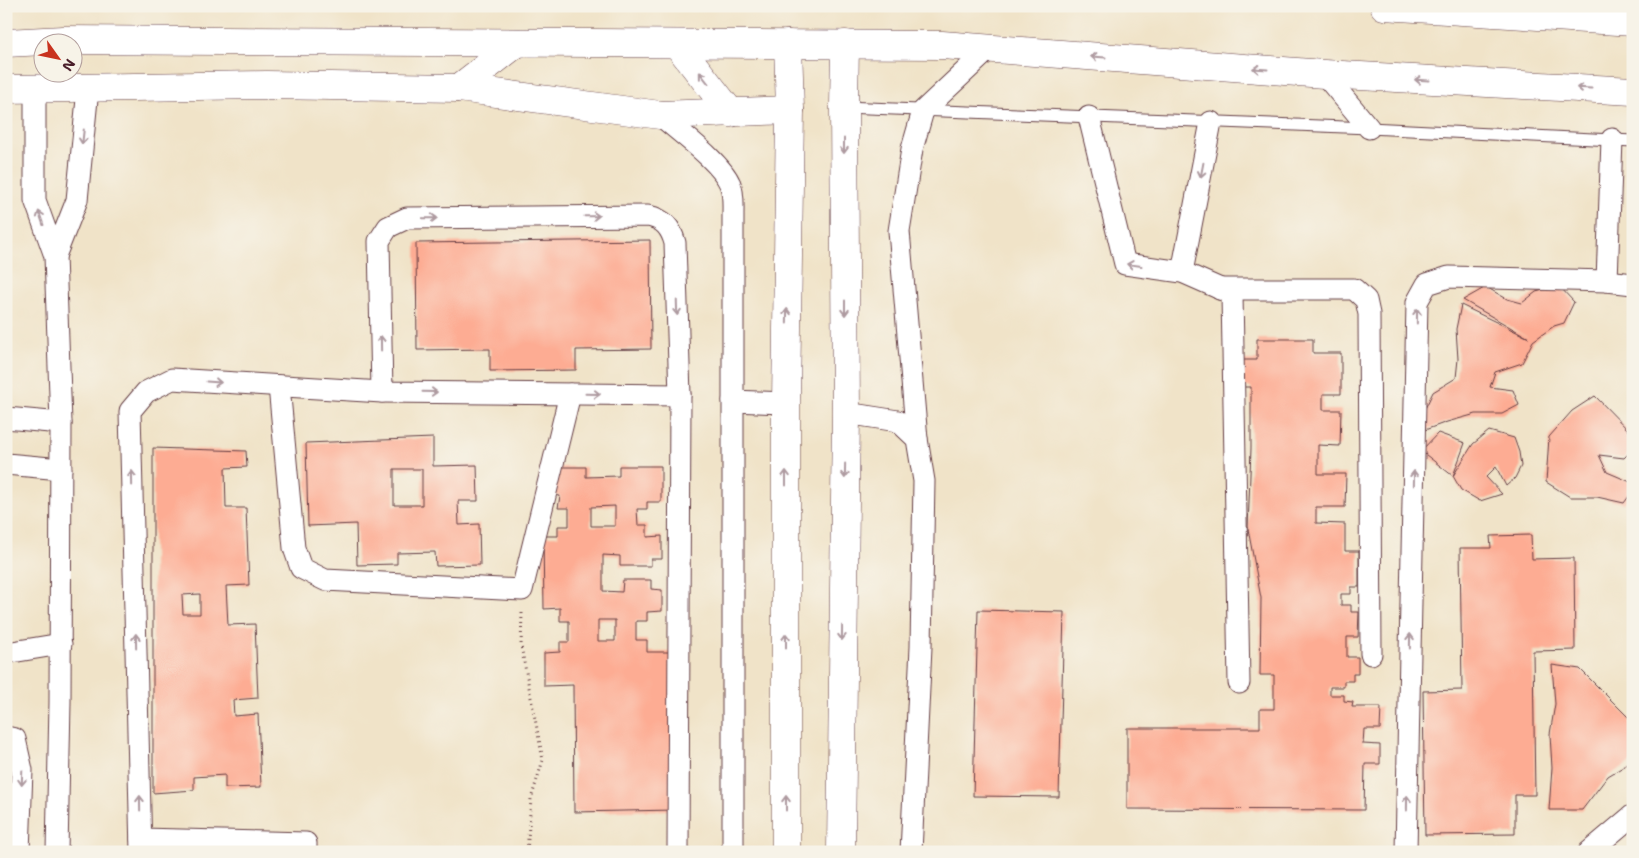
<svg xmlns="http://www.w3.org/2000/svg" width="1639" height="858" font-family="'Shantell Sans',sans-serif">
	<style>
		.building { fill: #fdac93; fill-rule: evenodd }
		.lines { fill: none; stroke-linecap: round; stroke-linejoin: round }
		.service-casing { stroke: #633c43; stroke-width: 13 }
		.minor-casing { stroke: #633c43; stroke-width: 23 }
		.tertiary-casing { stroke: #633c43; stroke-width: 29 }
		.secondary-casing { stroke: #633c43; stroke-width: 29 }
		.path { stroke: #633c43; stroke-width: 3; stroke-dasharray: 1 4; stroke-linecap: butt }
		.service { stroke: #fff; stroke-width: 11 }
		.minor { stroke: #fff; stroke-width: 21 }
		.tertiary { stroke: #fff; stroke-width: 28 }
		.secondary { stroke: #fff; stroke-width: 28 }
		.oneway { stroke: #ae9aa0 }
	</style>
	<rect width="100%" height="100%" fill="#f7f3e8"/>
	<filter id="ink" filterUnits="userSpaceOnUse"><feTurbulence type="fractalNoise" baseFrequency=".02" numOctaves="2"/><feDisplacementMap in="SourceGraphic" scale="10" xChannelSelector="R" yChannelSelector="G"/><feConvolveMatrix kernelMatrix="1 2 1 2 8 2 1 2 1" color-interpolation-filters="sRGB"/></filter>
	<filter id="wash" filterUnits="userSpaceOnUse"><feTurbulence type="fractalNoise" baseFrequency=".0096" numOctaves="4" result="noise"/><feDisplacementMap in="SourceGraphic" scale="20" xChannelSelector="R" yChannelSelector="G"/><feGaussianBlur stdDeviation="1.12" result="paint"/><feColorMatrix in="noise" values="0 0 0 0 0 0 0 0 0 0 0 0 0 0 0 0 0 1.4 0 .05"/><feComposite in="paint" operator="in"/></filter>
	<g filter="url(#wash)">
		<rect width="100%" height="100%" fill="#f0e3c8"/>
		<g id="blocks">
			<g class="building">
				<path d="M650 240 651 349 576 350V370L490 371V349L417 350 416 243Z"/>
				<path d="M1559 286 1574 302 1564 323 1554 326 1533 341 1522 363 1495 372 1490 387 1513 390 1519 405 1502 414H1476L1447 422 1422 431 1423 413 1433 392 1456 378 1458 359 1456 329 1461 305 1529 338 1463 300 1486 287 1507 299 1522 303 1536 292Z"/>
				<path d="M1257 339H1313V353H1341V394H1323V410H1341L1340 446 1318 445V474H1346L1345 507H1316V523L1345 524V551H1359V587H1351V594H1341V605H1351V612H1359L1358 637H1347V657H1358V674H1353V681H1344V687H1330V695H1344V701L1353 702 1352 707H1381L1380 729H1364L1363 744 1380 745V764H1365L1364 810 1127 809V728H1260V709H1274V675H1260L1261 598 1248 529 1251 448V387H1241V360H1257Z"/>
				<path d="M1595 396 1633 435V449L1624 458 1599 455 1607 472 1633 483V491L1624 503 1597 497H1570L1546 482 1549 437 1572 411Z"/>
				<path d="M1489 431 1514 438 1519 452 1521 466 1515 478 1506 486 1496 467 1486 477 1502 494 1480 501 1461 490 1453 476 1421 451 1438 433 1465 443 1453 476 1473 444Z"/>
				<path d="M433 438V466L477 465 478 501H458L459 525 479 524 480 565 436 566 435 552 397 553V564L357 565 356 524 308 526 306 443ZM394 469H422V505H394Z"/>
				<path d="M153 448 246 451 247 467 225 468 226 508H246L249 585 226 586 228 625 255 624 258 698 233 700 234 716 258 714 261 787 225 788V775L194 777V790L153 793ZM200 594V614H183L182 595Z"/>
				<path d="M619 466H661V502H647V509H637L638 525H647V537L662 536V559H651V566H620V556L603 555V591L622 592 623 580H651V589L662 590V611L647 612V621H636V640H647V652H672L674 810 574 812 573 685 544 686V653L560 652V642H569V621H560V608L544 609 543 536H558V526H569V508H558L560 496 553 495 556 467H586V477L619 476ZM615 506V526H591V507ZM598 620H615V641H598Z"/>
				<path d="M1531 535 1532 559 1574 558 1575 650 1533 651 1535 795H1515V834L1425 835 1423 691 1462 690 1460 548H1491L1490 536Z"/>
				<path d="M978 610 1064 612 1059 797 973 796Z"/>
				<path d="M1552 665 1580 669 1630 719 1633 761 1608 776 1582 810H1549L1552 768 1550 734 1555 704Z"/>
			</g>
		</g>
	</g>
	<g filter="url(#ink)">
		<use href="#blocks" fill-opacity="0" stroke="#633c43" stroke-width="1"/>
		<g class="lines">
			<g class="service-casing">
				<path id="service" d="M844 107 1369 128 1633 141"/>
			</g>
			<g class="minor-casing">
				<g id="minor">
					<path d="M1324 74 1369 128"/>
					<path d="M35 89V200L55 256 77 200 88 89"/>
					<path d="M660 115C679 132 721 162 730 184 734 193 733 206 733 215V852"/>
					<path d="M1089 117 1125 264 1182 272 1232 294 1239 683"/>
					<path d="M55 256 61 423 60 702 57 852"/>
					<path d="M1182 272 1211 122"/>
					<path d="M1607 281 1633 284"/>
					<path d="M1220 289H1354L1366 300 1369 314 1371 654"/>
					<path d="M279 386 294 548 301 568 325 580 522 590 570 394"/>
					<path d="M382 392 379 241 388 227 407 218 648 216C664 219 671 228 675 243L680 395 678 852"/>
					<path d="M733 401 786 403"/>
					<path d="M846 413 898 421 917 439 924 481 921 647 911 852"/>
					<path d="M6 418 61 423"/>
					<path d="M917 439 899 231 912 149 923 111 990 48"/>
					<path d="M6 464 61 469"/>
					<path d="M6 653 61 644"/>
					<path d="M6 737 15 739 22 770 19 852"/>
					<path d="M141 839 306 843V852"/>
					<path d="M141 852 130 411 146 392 172 379 382 392 680 395"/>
					<path d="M1406 852 1417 302 1427 284 1449 277 1607 281 1612 139"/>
					<path d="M1589 852 1633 815"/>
				</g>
			</g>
			<g class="tertiary-casing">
				<g id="tertiary">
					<path d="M6 89 267 85 459 88 660 115 790 110"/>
					<path d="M786 852V403L790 110 788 44"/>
					<path d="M841 852 846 413 844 107 845 44"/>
				</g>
			</g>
			<g class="secondary-casing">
				<g id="secondary">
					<path d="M1384 6 1633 22"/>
					<path d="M6 43 63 40 942 45 1324 74 1633 91"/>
					<path d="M677 44 731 113"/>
					<path d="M459 88 517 43"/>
				</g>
			</g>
			<path class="path" d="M522 613 521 646 543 760 531 799 527 852"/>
			<use href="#service" class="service"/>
			<use href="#minor" class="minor"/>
			<use href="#tertiary" class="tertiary"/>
			<use href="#secondary" class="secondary"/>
		</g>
		<defs><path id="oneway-shaft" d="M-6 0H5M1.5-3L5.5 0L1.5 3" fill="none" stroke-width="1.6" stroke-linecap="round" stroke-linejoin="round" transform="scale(1.25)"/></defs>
		<g class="oneway">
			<use href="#oneway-shaft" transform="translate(1098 57) rotate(-176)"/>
			<use href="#oneway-shaft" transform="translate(1260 69) rotate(-176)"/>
			<use href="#oneway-shaft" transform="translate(704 78) rotate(-128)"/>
			<use href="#oneway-shaft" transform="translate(1422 80) rotate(-177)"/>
			<use href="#oneway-shaft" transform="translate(1584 88) rotate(-177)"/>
			<use href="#oneway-shaft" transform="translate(83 137) rotate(96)"/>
			<use href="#oneway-shaft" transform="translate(844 146) rotate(90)"/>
			<use href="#oneway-shaft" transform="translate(1202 170) rotate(101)"/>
			<use href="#oneway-shaft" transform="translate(592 216) rotate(-1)"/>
			<use href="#oneway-shaft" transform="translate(41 218) rotate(-109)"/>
			<use href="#oneway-shaft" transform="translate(430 218) rotate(-1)"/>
			<use href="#oneway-shaft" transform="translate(1134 265) rotate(-172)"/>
			<use href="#oneway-shaft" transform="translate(677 308) rotate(88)"/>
			<use href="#oneway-shaft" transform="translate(845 308) rotate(90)"/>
			<use href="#oneway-shaft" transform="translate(787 316) rotate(-89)"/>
			<use href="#oneway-shaft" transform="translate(1417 316) rotate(-89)"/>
			<use href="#oneway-shaft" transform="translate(381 343) rotate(-91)"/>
			<use href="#oneway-shaft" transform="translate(214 382) rotate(4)"/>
			<use href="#oneway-shaft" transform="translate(430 392) rotate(1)"/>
			<use href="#oneway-shaft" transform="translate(593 394) rotate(1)"/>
			<use href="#oneway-shaft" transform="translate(845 471) rotate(91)"/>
			<use href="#oneway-shaft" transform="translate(132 478) rotate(-91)"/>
			<use href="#oneway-shaft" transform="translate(786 478) rotate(-90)"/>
			<use href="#oneway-shaft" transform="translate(1414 478) rotate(-89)"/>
			<use href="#oneway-shaft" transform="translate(842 633) rotate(91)"/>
			<use href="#oneway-shaft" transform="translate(136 641) rotate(-91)"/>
			<use href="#oneway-shaft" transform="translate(786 641) rotate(-90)"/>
			<use href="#oneway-shaft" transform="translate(1410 641) rotate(-89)"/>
			<use href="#oneway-shaft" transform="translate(22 778) rotate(92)"/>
			<use href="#oneway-shaft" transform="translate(140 803) rotate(-91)"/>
			<use href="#oneway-shaft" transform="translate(786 803) rotate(-90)"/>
			<use href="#oneway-shaft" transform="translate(1407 803) rotate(-89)"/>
		</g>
	</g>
	<rect width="1639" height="858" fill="none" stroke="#f7f3e8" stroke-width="25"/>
	<g transform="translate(58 58) rotate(123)"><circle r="24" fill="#f7f3e8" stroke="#b29e9c"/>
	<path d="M0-4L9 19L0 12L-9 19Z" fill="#c8321e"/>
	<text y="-8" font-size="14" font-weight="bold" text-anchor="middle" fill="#4a1f2b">N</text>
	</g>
</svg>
